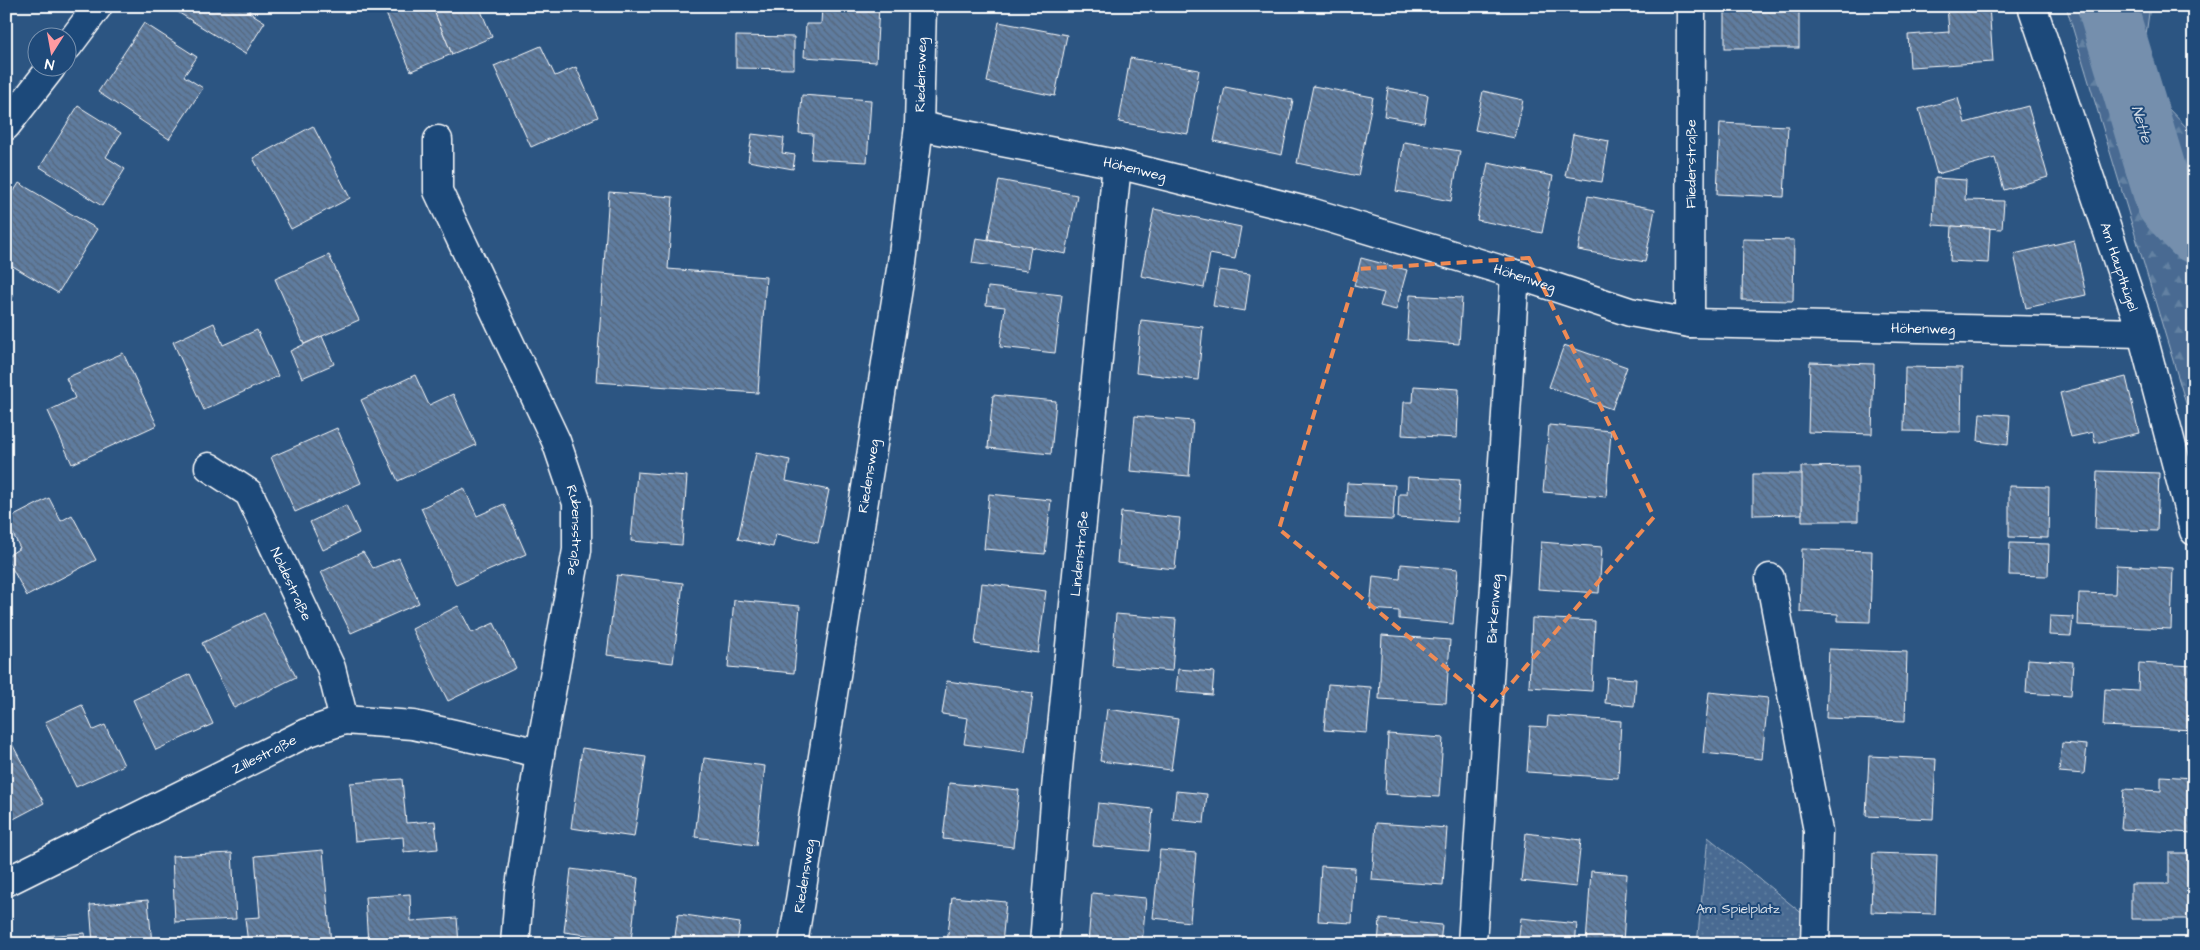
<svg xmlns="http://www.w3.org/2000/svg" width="2200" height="950" font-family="'Architects Daughter',sans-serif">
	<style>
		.forest { fill: url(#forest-firs); stroke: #a4b5c8 }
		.park { fill: url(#park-dots); stroke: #a4b5c8 }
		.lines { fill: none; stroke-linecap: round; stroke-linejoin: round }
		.river { stroke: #748fad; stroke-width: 60 }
		.building { fill: url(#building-back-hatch); stroke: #fff }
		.street-casing { stroke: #fff; stroke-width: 31 }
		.street { stroke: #1f4a7a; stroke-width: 28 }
		.marked { fill: none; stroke: #ef8b55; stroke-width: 4; stroke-dasharray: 10 6; stroke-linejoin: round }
		.labels { text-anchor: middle; stroke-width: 4; stroke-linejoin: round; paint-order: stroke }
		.street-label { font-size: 14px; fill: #fff; stroke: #1f4a7a }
		.park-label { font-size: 14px; fill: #dae1e9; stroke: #1f4a7a }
		.water-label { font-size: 15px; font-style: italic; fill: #d5dde6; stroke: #1f4a7a }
	</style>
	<defs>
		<pattern id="forest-firs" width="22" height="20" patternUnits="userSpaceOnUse" patternTransform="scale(1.25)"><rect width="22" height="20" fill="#486b92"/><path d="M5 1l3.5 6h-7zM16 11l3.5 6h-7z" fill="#6381a2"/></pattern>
		<pattern id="park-dots" width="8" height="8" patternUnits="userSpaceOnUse" patternTransform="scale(1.25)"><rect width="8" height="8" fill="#486b92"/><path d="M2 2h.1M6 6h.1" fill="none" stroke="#6381a2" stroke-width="1.8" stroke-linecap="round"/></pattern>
		<pattern id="building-back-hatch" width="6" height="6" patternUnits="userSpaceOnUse" patternTransform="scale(1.25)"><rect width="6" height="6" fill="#5e7c9f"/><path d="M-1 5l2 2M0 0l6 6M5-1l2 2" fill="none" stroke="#56667a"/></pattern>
	</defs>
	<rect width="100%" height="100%" fill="#2c5582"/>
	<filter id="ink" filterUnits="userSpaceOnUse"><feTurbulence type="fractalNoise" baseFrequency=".02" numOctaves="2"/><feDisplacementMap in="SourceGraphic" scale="10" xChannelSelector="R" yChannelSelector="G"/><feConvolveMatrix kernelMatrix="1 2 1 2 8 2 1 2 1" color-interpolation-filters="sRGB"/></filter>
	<g filter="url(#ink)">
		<path class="forest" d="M2066 6H2150L2145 42 2164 104 2190 131 2194 133V430Z"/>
		<path class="park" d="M1708 837 1804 915 1803 944H1697Z"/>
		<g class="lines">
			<path class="river" d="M2107 6 2166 203 2194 233"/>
		</g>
		<g class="building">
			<path d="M168 6H252L249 12 265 22 245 54Z"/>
			<path d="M391 6H432L452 54 411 71 384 9Z"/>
			<path d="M432 6H479L492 37 452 54Z"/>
			<path d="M622 6H634L632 10Z"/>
			<path d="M822 6H879L876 62 804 57 806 24H821Z"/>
			<rect x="1725" y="6" width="74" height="42"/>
			<path d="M1947 6H1989L1993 62 1910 67 1908 35 1949 32Z"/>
			<path d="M999 22 1067 35 1055 96 987 82Z"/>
			<path d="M144 23 197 57 184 76 203 88 169 139 98 92Z"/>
			<path d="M736 36 794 37V69L736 68Z"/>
			<path d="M541 46 555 76 576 67 598 117 531 147 494 66Z"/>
			<path d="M1130 58 1199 70 1188 134 1119 122Z"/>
			<path d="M1313 86 1373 97 1358 176 1297 163Z"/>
			<path d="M1225 87 1293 100 1282 155 1214 141Z"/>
			<path d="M1388 88 1428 95 1424 123 1384 116Z"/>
			<path d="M1483 91 1523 100 1515 138 1475 130Z"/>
			<path d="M802 95 871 100 867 162 811 159 813 134 799 133Z"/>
			<path d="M1958 98 1965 123 2028 106 2048 177 2004 190 1995 158 1937 174 1919 109Z"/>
			<path d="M78 106 121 133 106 157 125 169 102 206 40 167Z"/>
			<path d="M1720 123 1788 126 1784 197 1717 194Z"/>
			<path d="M313 126 350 198 291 229 253 158Z"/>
			<path d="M752 134 784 138 782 153 795 155 793 169 748 161Z"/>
			<path d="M1573 134 1609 141 1602 182 1565 176Z"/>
			<path d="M1404 142 1460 151 1451 201 1396 191Z"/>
			<path d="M1488 163 1553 176 1542 233 1477 220Z"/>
			<path d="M1935 178 1966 180 1965 200 2004 201 2002 229 1933 225Z"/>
			<path d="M999 180 1077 195 1066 254 988 239Z"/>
			<path d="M19 183 97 229 58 293 6 262V204Z"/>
			<path d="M609 192 673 197 668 269 766 277 758 393 596 382Z"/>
			<path d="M1588 196 1655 209 1645 262 1578 250Z"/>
			<path d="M1154 209 1241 227 1235 259 1210 254 1204 288 1141 276Z"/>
			<path d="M1952 226 1990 228 1988 263 1950 261Z"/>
			<path d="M976 238 1031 246 1027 271 972 263Z"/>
			<path d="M1743 239 1794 240 1793 301 1742 300Z"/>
			<path d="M2074 240 2086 295 2026 308 2014 254Z"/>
			<path d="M329 255 359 320 304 344 275 279Z"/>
			<path d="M1361 258 1407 270 1396 310 1380 306 1384 293 1354 286Z"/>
			<path d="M1219 270 1250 274 1245 311 1213 306Z"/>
			<path d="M988 287 1062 295 1055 353 1000 347 1005 307 986 305Z"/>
			<path d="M6 291 14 295 6 308Z"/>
			<path d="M1410 295 1462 298 1459 344 1407 340Z"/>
			<path d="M1141 320 1203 327 1198 380 1136 373Z"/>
			<path d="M214 323 223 345 257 330 278 376 204 410 173 342Z"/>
			<path d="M322 336 334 364 302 378 290 351Z"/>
			<path d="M1564 345 1627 367 1612 409 1549 387Z"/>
			<path d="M123 353 157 425 72 464 48 411 75 398 66 378Z"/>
			<path d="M1810 362 1874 364 1872 434 1808 432Z"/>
			<path d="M1905 367 1962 368 1961 432 1904 431Z"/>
			<path d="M415 375 429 405 453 394 476 445 398 481 361 400Z"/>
			<path d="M2126 377 2139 433 2095 443 2093 432 2071 437 2060 393Z"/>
			<path d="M1414 386 1459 389 1457 438 1402 435 1404 402H1413Z"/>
			<path d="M993 395 1056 401 1051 454 988 448Z"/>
			<path d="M1980 413 2010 415 2008 445 1978 441Z"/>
			<path d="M1135 416 1193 421 1189 476 1130 471Z"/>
			<path d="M1549 425 1611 431 1606 497 1543 492Z"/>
			<path d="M337 428 361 483 295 512 271 457Z"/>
			<path d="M756 453 790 460 786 481 829 490 818 543 776 534 773 547 738 539Z"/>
			<path d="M1858 466V521H1802L1801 467Z"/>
			<path d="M2097 471 2159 473 2157 531 2095 529Z"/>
			<path d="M637 472 687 476 682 545 631 541Z"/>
			<path d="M1753 474H1802V514L1753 515Z"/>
			<path d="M1408 477 1460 480 1457 522 1398 518 1399 494H1407Z"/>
			<path d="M1347 483 1395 485 1393 520 1345 518Z"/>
			<path d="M2009 486 2049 487 2048 538 2009 537Z"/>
			<path d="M464 488 477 516 504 504 526 554 456 585 421 508Z"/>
			<path d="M989 494 1051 500 1045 554 984 549Z"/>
			<path d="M49 498 61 521 72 515 96 560 27 596 6 557 20 548 6 520Z"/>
			<path d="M346 505 359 533 323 550 310 522Z"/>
			<path d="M1121 512 1180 518 1175 569 1117 563Z"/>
			<path d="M1541 542 1602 547 1599 593 1538 589Z"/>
			<path d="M2010 543 2049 544 2048 576 2009 575Z"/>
			<path d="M1802 549 1872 551 1870 622 1838 621V614L1800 612Z"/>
			<path d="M363 552 373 568 399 558 419 603 351 633 321 572Z"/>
			<path d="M1401 564 1458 569 1453 624 1399 619V611L1370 609 1373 576 1400 579Z"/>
			<path d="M2116 565 2173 568 2171 629 2078 625 2079 593 2115 594Z"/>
			<path d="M617 575 683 583 673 663 607 655Z"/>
			<path d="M982 583 1046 591 1038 653 975 644Z"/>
			<path d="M734 600 800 606 794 673 728 667Z"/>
			<path d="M458 606 472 633 494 623 516 668 448 701 412 629Z"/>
			<path d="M264 613 296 677 234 708 202 643Z"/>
			<path d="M1116 614 1176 619 1172 671 1112 666Z"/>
			<path d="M2050 616 2073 617 2071 636 2049 635Z"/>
			<path d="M1532 618 1595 621 1592 691 1529 687Z"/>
			<path d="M1382 635 1450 640 1446 703 1379 699Z"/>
			<path d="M1829 649 1907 652 1905 721 1826 718Z"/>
			<path d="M2028 659 2073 662 2071 696 2026 693Z"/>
			<path d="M2139 663 2194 666V730L2103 726 2105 689 2138 691Z"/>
			<path d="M1178 669 1214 672 1212 695 1176 692Z"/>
			<path d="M190 674 213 724 156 750 133 700Z"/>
			<path d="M1607 677 1636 679 1634 706 1605 703Z"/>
			<path d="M947 681 1033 693 1025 752 964 744 968 718 942 714Z"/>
			<path d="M1328 684 1371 687 1367 733 1324 730Z"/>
			<path d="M1709 692 1768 698 1762 759 1703 753Z"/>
			<path d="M82 705 93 730 105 725 124 765 76 787 45 722Z"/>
			<path d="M1107 709 1178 719 1171 770 1100 761Z"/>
			<path d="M1548 716 1621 721 1618 778 1527 772 1530 726 1547 727Z"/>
			<path d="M6 733 44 803 6 823Z"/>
			<path d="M1388 734 1443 738 1439 797 1385 794Z"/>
			<path d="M2062 743 2087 745 2084 774 2059 772Z"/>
			<path d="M582 748 646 757 634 837 571 828Z"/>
			<path d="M1869 756 1936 759 1933 819 1866 816Z"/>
			<path d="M704 758 765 766 756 845 695 837Z"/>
			<path d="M2161 776 2194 778V833L2121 829 2124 789 2161 791Z"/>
			<path d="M402 779 406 823 435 821 438 849 404 852 403 837 355 841 350 783Z"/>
			<path d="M949 783 1019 790 1013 847 943 839Z"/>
			<path d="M1176 791 1207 794 1204 823 1173 820Z"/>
			<path d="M1098 803 1153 809 1149 851 1093 846Z"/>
			<path d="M1376 823 1447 828 1443 885 1372 880Z"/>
			<path d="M1526 833 1581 840 1576 887 1521 881Z"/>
			<path d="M323 850 331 944H248L245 918 260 917 255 856Z"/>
			<path d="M1160 850 1196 853 1190 922 1153 918Z"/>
			<path d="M232 853 236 919 175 922 172 856Z"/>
			<path d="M1873 853 1937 855 1935 914 1871 912Z"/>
			<path d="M2169 853H2194V919H2131V884H2169Z"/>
			<path d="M1321 866 1355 868 1352 923 1318 921Z"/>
			<path d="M571 869 638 878 631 941 564 932Z"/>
			<path d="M1591 871 1627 874 1623 944H1586Z"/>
			<path d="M1092 893 1146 898 1142 944H1088Z"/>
			<path d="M410 894 411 921 457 918 459 944H368L365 897Z"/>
			<path d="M952 897 1006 902 1002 944H947Z"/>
			<path d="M148 900 152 944H93L90 905Z"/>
			<path d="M678 914 740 923 737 944H674Z"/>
			<path d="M1521 918 1577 924 1575 944H1518Z"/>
			<path d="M1380 919 1442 925 1440 944H1378Z"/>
			<path d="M85 933 86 944H43V936Z"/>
		</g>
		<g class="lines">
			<g class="street-casing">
				<g id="street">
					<path id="s1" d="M2032 6 2142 333 2194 531"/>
					<path d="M68 46 98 6"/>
					<path d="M6 126 51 68"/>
					<path id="s2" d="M919 126 1117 164 1310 212 1515 274 1630 312 1690 323 2142 333"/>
					<path id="s3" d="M438 140V191L556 441 577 503V550L540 753 519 893 515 944"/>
					<path id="s4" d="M1690 323 1691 6"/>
					<path id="s5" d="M209 467 249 493 331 668 344 720"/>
					<path d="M1770 578 1818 831 1815 944"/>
					<path id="s6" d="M6 882 306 733 344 720 413 725 540 753"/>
					<path id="s7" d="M793 944 902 263 919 126 922 6"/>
					<path id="s8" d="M1044 944 1056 789 1117 164"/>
					<path id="s9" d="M1472 944 1515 274"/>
				</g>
			</g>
			<use href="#street" class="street"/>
		</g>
	</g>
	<path class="marked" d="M1529 258 1654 517 1492 706 1279 529 1358 269Z"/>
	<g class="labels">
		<g class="street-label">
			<text dy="5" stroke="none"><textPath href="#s7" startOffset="879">Riedensweg</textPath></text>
			<text dy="5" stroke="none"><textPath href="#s4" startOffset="159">Fliederstraße</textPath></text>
			<text dy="5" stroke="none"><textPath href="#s2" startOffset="220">Höhenweg</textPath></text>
			<text dy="5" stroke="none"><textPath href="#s1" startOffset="275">Am Haupthügel</textPath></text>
			<text dy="5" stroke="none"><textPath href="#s2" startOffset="625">Höhenweg</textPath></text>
			<text dy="5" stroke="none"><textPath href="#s2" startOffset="1030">Höhenweg</textPath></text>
			<text dy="5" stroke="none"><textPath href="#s7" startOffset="474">Riedensweg</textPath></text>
			<text dy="5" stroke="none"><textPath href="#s3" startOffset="420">Rubensstraße</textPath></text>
			<text dy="5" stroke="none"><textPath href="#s8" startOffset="392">Lindenstraße</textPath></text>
			<text dy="5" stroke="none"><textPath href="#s5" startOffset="148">Noldestraße</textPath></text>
			<text dy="5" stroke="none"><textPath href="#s9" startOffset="336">Birkenweg</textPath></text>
			<text dy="5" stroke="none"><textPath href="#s6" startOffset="288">Zillestraße</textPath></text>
			<text dy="5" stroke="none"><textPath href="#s7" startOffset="69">Riedensweg</textPath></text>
		</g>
		<g class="park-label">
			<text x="1738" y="913">Am Spielplatz</text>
		</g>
		<g class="water-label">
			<text transform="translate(2142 124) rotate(73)" y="5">Nette</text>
		</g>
	</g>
	<rect width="2200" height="950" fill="none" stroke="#1f4a7a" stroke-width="25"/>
	<rect x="12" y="12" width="2175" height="925" fill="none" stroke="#fff" stroke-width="2" filter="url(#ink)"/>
	<g transform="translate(52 52) rotate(191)"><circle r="24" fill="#1f4a7a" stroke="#7992af"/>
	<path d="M0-4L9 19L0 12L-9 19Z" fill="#ff9aa2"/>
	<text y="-8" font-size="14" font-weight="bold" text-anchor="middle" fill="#ffffff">N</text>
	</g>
</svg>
